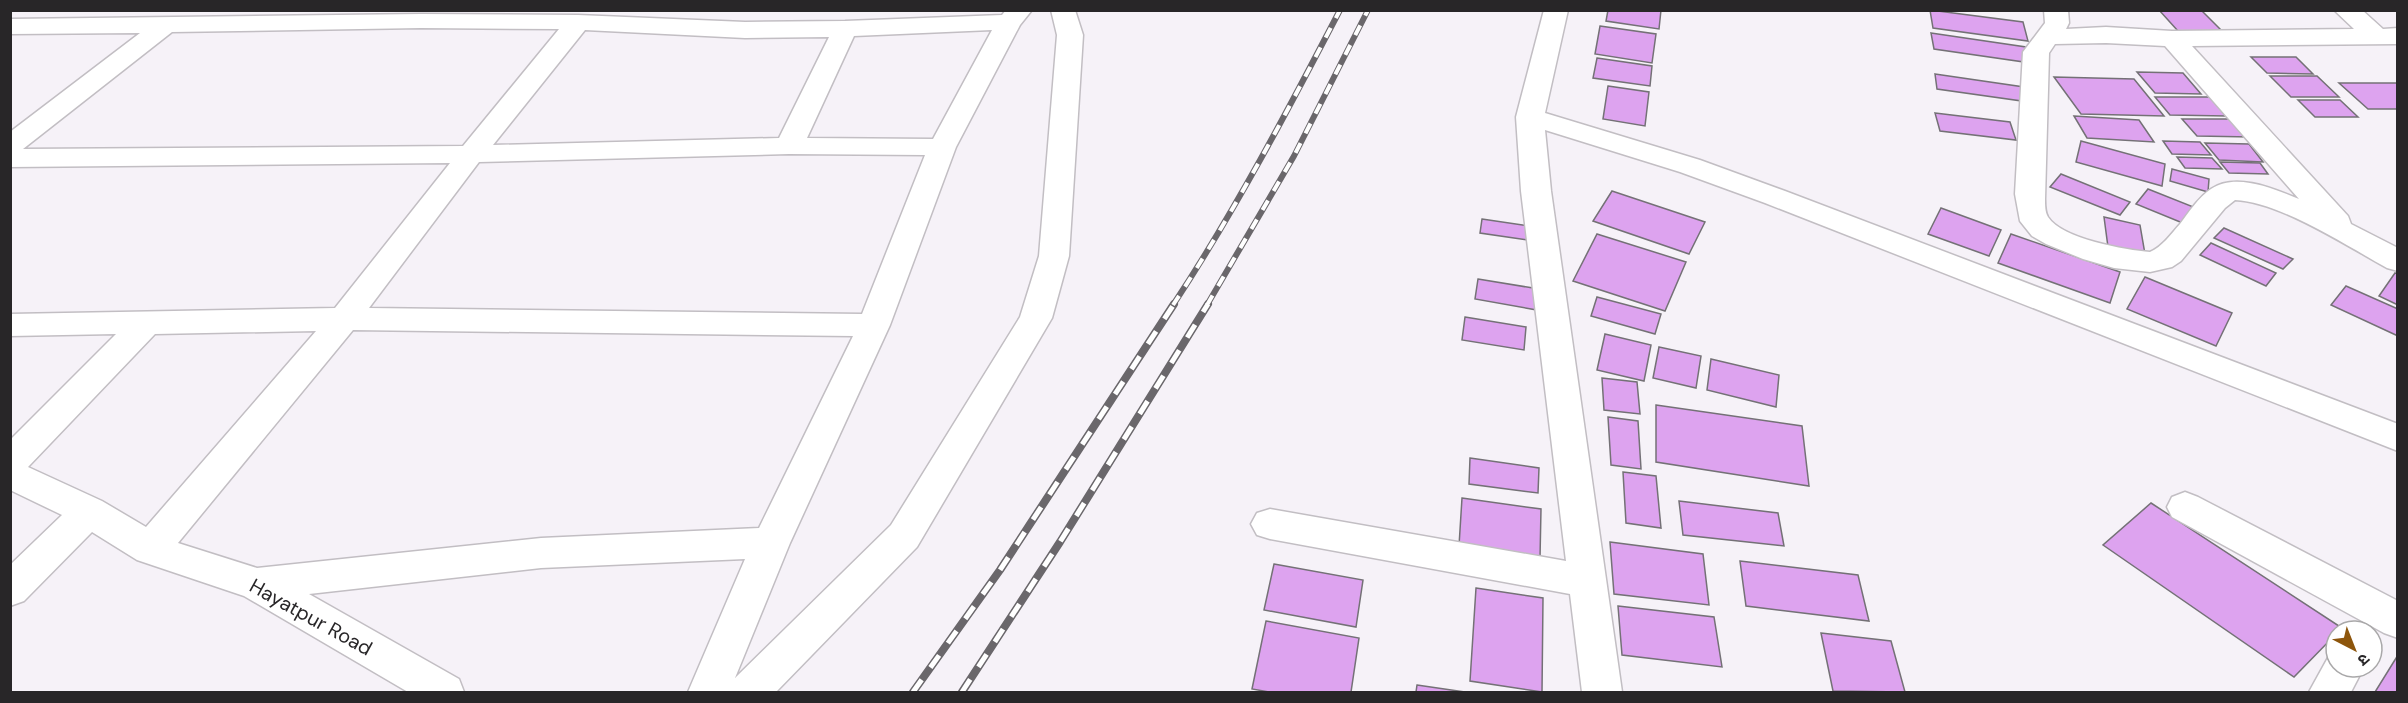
<svg xmlns="http://www.w3.org/2000/svg" width="2408" height="703" font-family="'DM Sans','Noto Sans Devanagari',sans-serif">
	<style>
		.building { fill: #dda3ef; stroke: #747176; stroke-width: 1.5 }
		.lines { fill: none; stroke-linecap: round; stroke-linejoin: round }
		.minor-casing { stroke: #c2bec3; stroke-width: 3 }
		.minor { fill: #fff; fill-rule: evenodd }
		.rail-far1-casing { stroke: #6a676b; stroke-width: 6 }
		.rail-casing { stroke: #6a676b; stroke-width: 8 }
		.rail-far1 { stroke: #fff; stroke-width: 4; stroke-dasharray: 11; stroke-linecap: butt }
		.rail { stroke: #fff; stroke-width: 5; stroke-dasharray: 15; stroke-linecap: butt }
		.labels { text-anchor: middle; stroke-width: 4.5; stroke-linejoin: round; paint-order: stroke }
		.street-label { font-size: 20px; fill: #282628; stroke: #fff }
	</style>
	<rect width="100%" height="100%" fill="#f6f2f8"/>
	<g class="building">
		<path d="M1608 10H1661L1659 29 1606 21Z"/>
		<path d="M1930 10 2023 22 2028 41 1933 28Z"/>
		<path d="M2159 10H2201L2222 31H2178Z"/>
		<path d="M1600 26 1656 34 1652 63 1595 54Z"/>
		<path d="M1931 33 2026 47 2031 63 1934 49Z"/>
		<path d="M2251 57H2296L2313 74 2267 73Z"/>
		<path d="M1597 58 1652 66 1650 86 1593 78Z"/>
		<path d="M2137 72 2183 73 2201 94 2155 93Z"/>
		<path d="M1935 74 2024 87 2029 102 1937 89Z"/>
		<path d="M2270 76H2317L2339 97H2291Z"/>
		<path d="M2054 77 2134 79 2164 116 2081 114Z"/>
		<path d="M2339 83H2398V109H2368Z"/>
		<path d="M1608 86 1649 92 1645 126 1603 119Z"/>
		<path d="M2155 97H2210L2226 116 2170 115Z"/>
		<path d="M2298 100H2340L2358 117H2315Z"/>
		<path d="M1935 113 2010 122 2016 140 1940 131Z"/>
		<path d="M2074 116 2139 120 2154 142 2087 138Z"/>
		<path d="M2182 119H2235L2251 137 2197 136Z"/>
		<path d="M2081 141 2165 164 2162 186 2076 162Z"/>
		<path d="M2163 141 2200 142 2211 155 2172 154Z"/>
		<path d="M2205 143 2249 144 2263 162 2219 160Z"/>
		<path d="M2177 157 2212 158 2222 169 2185 168Z"/>
		<path d="M2220 162 2260 163 2268 174 2229 173Z"/>
		<path d="M2172 169 2209 179 2208 192 2170 181Z"/>
		<path d="M2061 174 2130 202 2120 215 2050 187Z"/>
		<path d="M2148 189 2201 210 2190 226 2136 204Z"/>
		<path d="M1612 191 1705 222 1689 254 1593 221Z"/>
		<path d="M1941 208 2001 230 1989 256 1928 234Z"/>
		<path d="M2104 217 2140 225 2145 254 2108 247Z"/>
		<path d="M1482 219 1530 226 1528 240 1480 233Z"/>
		<path d="M2224 228 2293 259 2283 269 2214 238Z"/>
		<path d="M1597 234 1686 262 1665 311 1573 281Z"/>
		<path d="M2011 234 2120 272 2110 303 1998 263Z"/>
		<path d="M2211 243 2276 273 2266 286 2200 255Z"/>
		<path d="M2395 273 2398 274V305L2379 296Z"/>
		<path d="M2145 277 2232 313 2216 346 2127 309Z"/>
		<path d="M1478 279 1539 289 1537 310 1475 299Z"/>
		<path d="M2346 286 2398 309V336L2331 305Z"/>
		<path d="M1597 297 1661 314 1655 334 1591 316Z"/>
		<path d="M1465 317 1526 327 1524 350 1462 340Z"/>
		<path d="M1605 334 1651 345 1644 381 1597 370Z"/>
		<path d="M1659 347 1701 356 1696 388 1653 378Z"/>
		<path d="M1711 359 1779 375 1776 407 1707 390Z"/>
		<path d="M1602 378 1637 382 1640 414 1604 410Z"/>
		<path d="M1656 405 1802 426 1809 486 1656 462Z"/>
		<path d="M1608 417 1638 421 1641 469 1611 465Z"/>
		<path d="M1470 458 1539 468 1538 493 1469 484Z"/>
		<path d="M1623 472 1656 476 1661 528 1626 523Z"/>
		<path d="M1462 498 1541 509 1540 558 1459 546Z"/>
		<path d="M1679 501 1778 513 1784 546 1683 535Z"/>
		<path d="M2151 503 2342 628 2336 631V634L2294 677 2103 545Z"/>
		<path d="M1610 542 1703 554 1709 605 1614 594Z"/>
		<path d="M1740 561 1858 575 1869 621 1746 606Z"/>
		<path d="M1274 564 1363 580 1356 627 1264 610Z"/>
		<path d="M1476 588 1543 598 1542 692 1470 681Z"/>
		<path d="M1618 606 1714 617 1722 667 1622 655Z"/>
		<path d="M1266 621 1359 638 1351 692H1269L1252 689Z"/>
		<path d="M1821 633 1891 641 1905 692 1833 691Z"/>
		<path d="M2398 655V692H2375Z"/>
		<path d="M1417 685 1465 692H1416Z"/>
	</g>
	<g class="lines">
		<g class="minor-casing">
			<g id="minor">
				<path d="M1006 10H1032L1020 25 956 147 890 325 790 543 735 678 891 525 1020 317 1039 256 1057 35 1051 10H1075L1083 35 1069 256 1052 318 917 547 776 692H688L745 559 541 568 309 594 459 679 464 692H408L244 596 137 560 92 532 24 601 10 606V565L62 515 10 490V440L116 334 10 336V314L335 308 450 163 10 167V132L140 33 10 34V19L421 14 578 15 745 22 845 21 1002 15ZM421 28 559 29 463 146 23 149 172 32ZM585 30 745 38 829 37 779 138 493 145ZM992 30 933 139 807 138 854 36ZM789 154 925 155 862 314 369 308 479 162ZM353 330 853 336 759 528 541 538 257 568 178 543ZM316 331 146 527 102 501 28 467 155 334Z"/>
				<path d="M1544 10H1568L1545 113 1700 160 1785 191 2398 424V451L1765 203 1680 172 1545 130 1551 191 1622 692H1582L1570 594 1270 539 1257 535 1251 524 1257 513 1270 509 1566 561 1521 191 1516 117Z"/>
				<path d="M2044 10H2068L2069 23 2066 29 2106 27 2172 31 2354 29 2334 10H2362L2383 29 2398 28V44L2192 46 2348 216 2351 224 2398 248V271L2387 268C2347 246 2280 202 2235 200L2225 208 2181 261 2172 267 2150 272 2114 268 2083 259 2046 244 2032 236 2020 221 2015 194 2023 52 2045 23ZM2106 43 2165 46 2299 199C2274 189 2236 172 2211 189 2198 198 2189 212 2180 224 2171 234 2162 247 2150 252 2126 250 2062 239 2048 217 2045 212 2045 205 2045 199L2049 53 2055 44Z"/>
				<path d="M2185 492 2198 497 2398 601V638L2384 633 2172 517 2167 507 2172 497Z"/>
				<path d="M2336 652V667H2364L2351 692H2309L2330 654Z"/>
			</g>
		</g>
		<use href="#minor" class="minor"/>
		<g class="rail-far1-casing">
			<g id="rail-far1">
				<path d="M1173 305C1235 211 1288 110 1340 10"/>
				<path d="M1207 305 1294 156 1368 10"/>
			</g>
		</g>
		<g class="rail-casing">
			<g id="rail">
				<path d="M913 692 1000 570 1174 304"/>
				<path d="M962 692 1060 542 1208 304"/>
			</g>
		</g>
		<use href="#rail-far1" class="rail-far1"/>
		<use href="#rail" class="rail"/>
	</g>
	<g class="labels">
		<g class="street-label">
			<text transform="translate(311 617) rotate(29)" y="7">Hayatpur Road</text>
		</g>
	</g>
	<rect width="2408" height="703" fill="none" stroke="#282628" stroke-width="24"/>
	<g transform="translate(2354 649) rotate(138)"><circle r="28" fill="#ffffff" stroke="#a9a8a9" stroke-width="1.5"/>
	<path d="M0-4.5L10 22L0 15L-10 22Z" fill="#8d550c"/>
	<text y="-9" font-size="16" font-weight="bold" text-anchor="middle" fill="#282628">उ</text>
	</g>
</svg>
